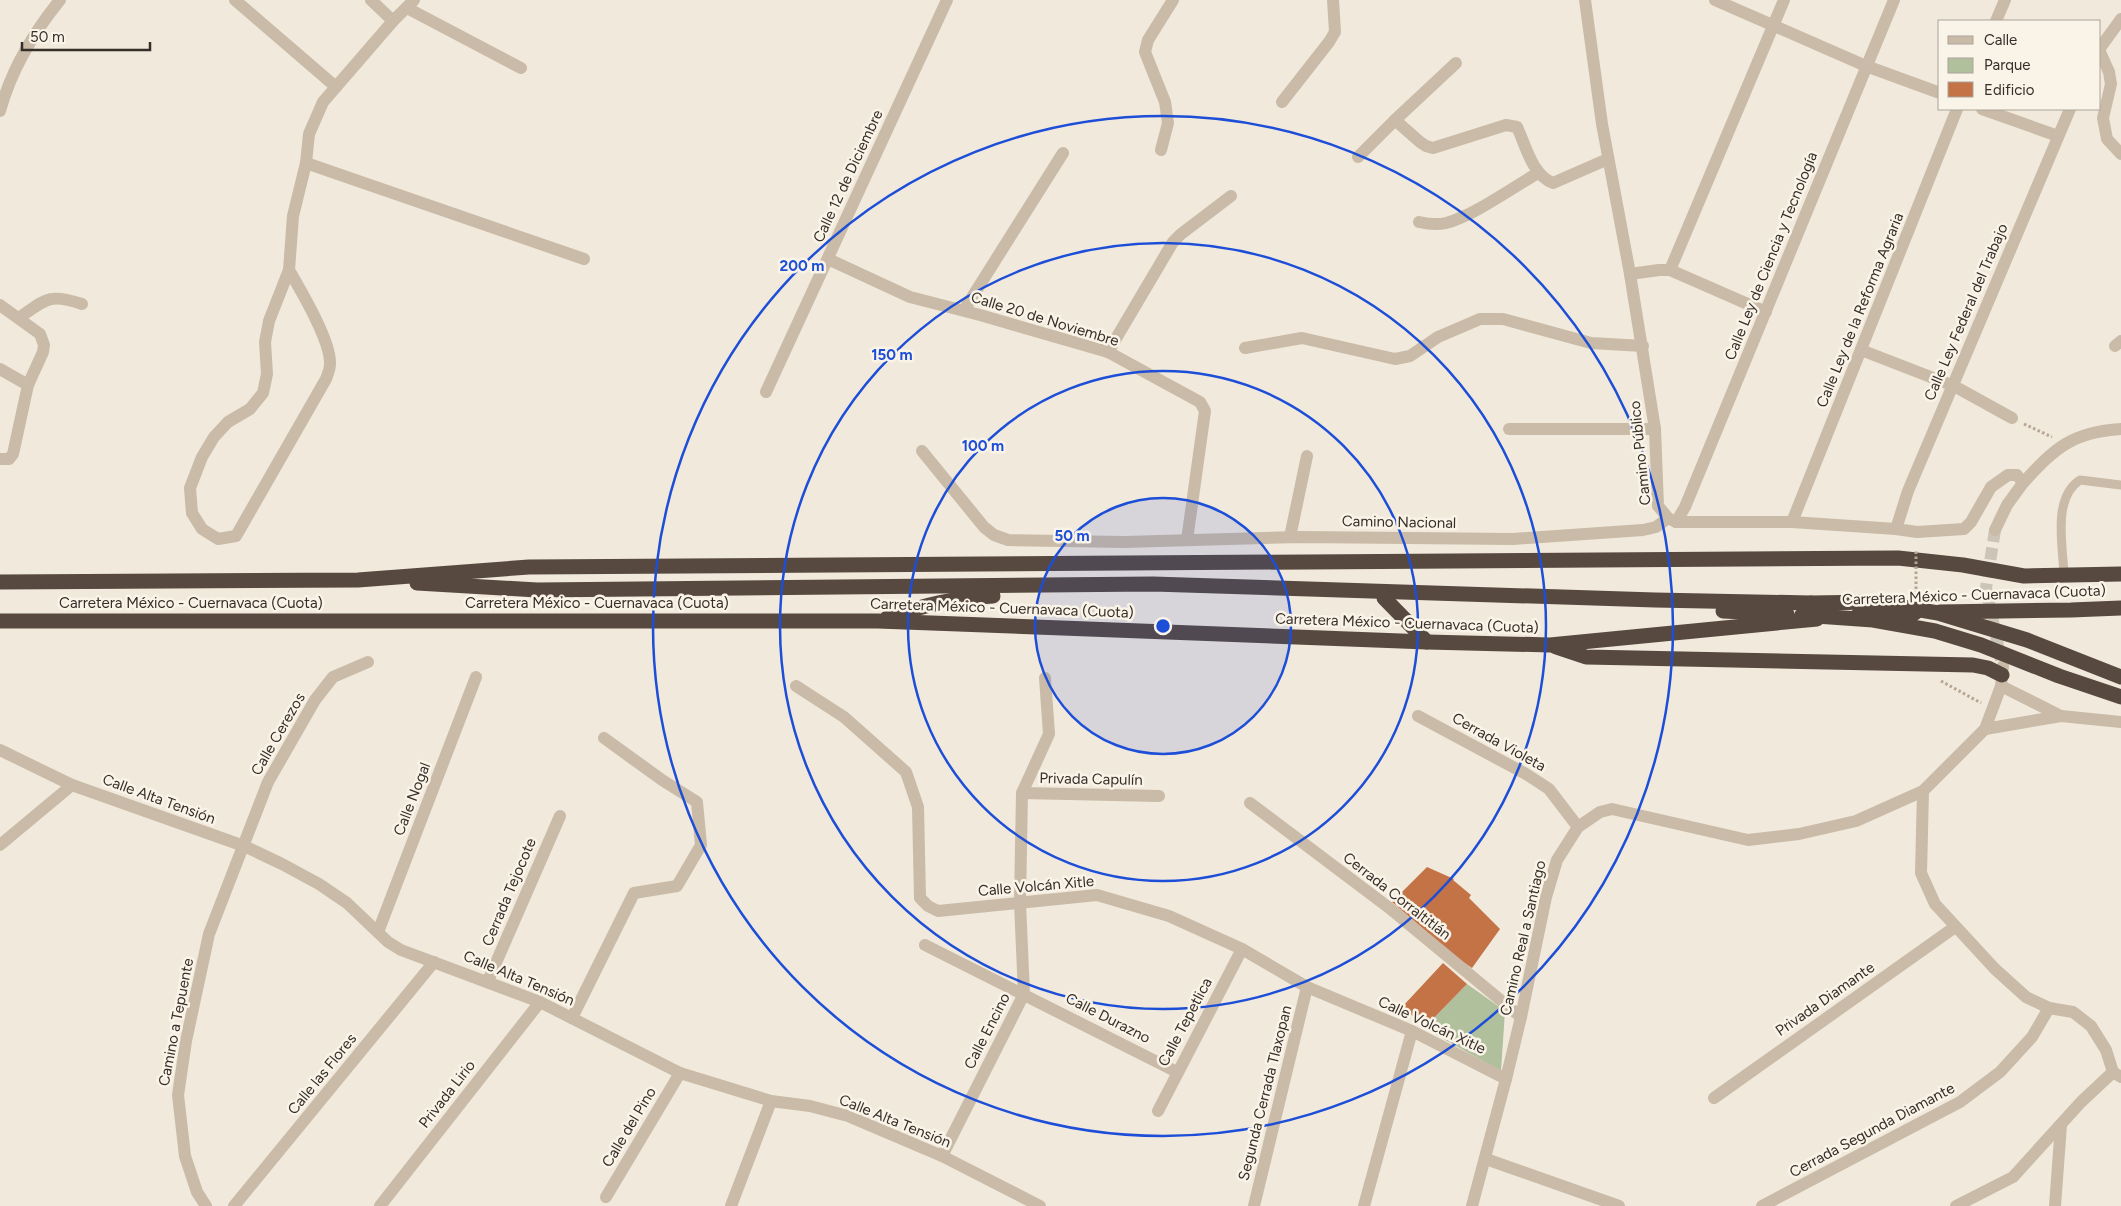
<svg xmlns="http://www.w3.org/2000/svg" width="2121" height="1206" font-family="Figtree,sans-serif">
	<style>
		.green { fill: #b0c09c }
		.building { fill: #c47347 }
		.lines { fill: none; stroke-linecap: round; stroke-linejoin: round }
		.tertiary-tunnel { stroke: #ccc4b7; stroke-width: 12; stroke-dasharray: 12 6; stroke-linecap: butt }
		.path { stroke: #b5a592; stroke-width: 3; stroke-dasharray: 2.5 2.5; stroke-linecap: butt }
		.service { stroke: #c9bba7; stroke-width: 9 }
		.minor { stroke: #c9bba7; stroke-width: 12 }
		.tertiary { stroke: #c9bba7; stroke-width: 12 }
		.motorway { stroke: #57493f; stroke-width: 15 }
		.path-bridge { stroke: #b5a592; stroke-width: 3; stroke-dasharray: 2.5 2.5; stroke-linecap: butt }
		.motorway-bridge { stroke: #57493f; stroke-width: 15 }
		.ring { fill: none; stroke: #1d4ed8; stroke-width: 2.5 }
		.labels { text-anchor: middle; stroke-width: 5; stroke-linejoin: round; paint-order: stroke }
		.street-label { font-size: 15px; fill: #362e28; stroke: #f9f3e8 }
		.centre { fill: #1d4ed8; stroke: #f9f3e8; stroke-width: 2.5 }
		.ring-label { font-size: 15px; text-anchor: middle; font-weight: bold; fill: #1d4ed8; stroke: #f9f3e8; stroke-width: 5; stroke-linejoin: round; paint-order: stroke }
	</style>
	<rect width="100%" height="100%" fill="#f1e9db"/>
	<path class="green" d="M1467 984 1505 1011 1501 1071 1424 1028Z"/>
	<g class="building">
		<path d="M1427 867 1454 879 1453 880 1471 895 1469 898 1500 929 1472 968 1457 958 1392 902Z"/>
		<path d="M1443 963 1467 984 1424 1028 1403 1006Z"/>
	</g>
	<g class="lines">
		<path class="tertiary-tunnel" d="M1995 530 1986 588 2001 660"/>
		<g class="path">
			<path d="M2024 424 2052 437"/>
			<path d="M1941 681 1981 703"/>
		</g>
		<path class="service" d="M2064 575C2063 546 2052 498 2080 480L2121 485"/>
		<g class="minor">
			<path d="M235 0 336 87"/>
			<path d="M371 0 393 21"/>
			<path d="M1585 0 1602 124 1630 274 1655 429 1658 506 1668 518 1676 522H1792L1896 529"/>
			<path d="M1715 0 1866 66 1940 93"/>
			<path d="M407 8 521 68"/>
			<path d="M1996 21 2005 0"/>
			<path d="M2100 52 2109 72 2111 84 2103 118 2107 139 2121 154"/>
			<path d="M1456 63 1395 120 1420 142 1426 146 1433 148 1506 125 1517 127C1526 146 1532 175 1553 183L1608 159"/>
			<path d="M1282 102 1329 42 1335 32 1333 0"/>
			<path d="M1982 109 2058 136"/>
			<path d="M0 111C11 71 34 32 60 0"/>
			<path d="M1161 150 1168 123 1165 102 1145 52 1148 40 1173 0"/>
			<path d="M1358 157 1395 120"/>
			<path d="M306 163 584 259"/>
			<path d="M1419 222C1428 224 1437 225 1446 223 1473 216 1512 188 1538 173"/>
			<path d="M828 259 910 297 980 315 1108 352 1200 402 1205 411 1187 540"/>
			<path d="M289 270C301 291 331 341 330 364 330 369 328 374 326 379L236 536 218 539 202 529 192 513 190 488 202 457 214 437 228 422 250 409 263 393 267 374 265 342 269 321 289 270 293 216 306 163 309 134 323 102 393 21 414 0"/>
			<path d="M1670 270 1784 0"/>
			<path d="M1630 274 1659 270H1670L1766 312"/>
			<path d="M0 305 40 334 44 345 43 352 28 385 13 454 9 459H0"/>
			<path d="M964 310 1063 153"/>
			<path d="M19 318C46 299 49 293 82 304"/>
			<path d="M2115 346 2121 341"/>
			<path d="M1245 348 1302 338 1395 359 1410 356 1438 337 1480 319H1503L1591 343 1643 346"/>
			<path d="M1861 350 1954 386 2012 418"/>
			<path d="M1108 352 1173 242 1181 234 1231 196"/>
			<path d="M0 369 28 385"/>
			<path d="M766 392 947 0"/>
			<path d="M1509 429H1655"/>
			<path d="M922 451 984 527 994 535 1008 540 1125 542 1300 537 1513 539 1643 530 1656 527 1668 518"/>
			<path d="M2023 483C2055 448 2072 432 2121 429"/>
			<path d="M1676 522 1685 507 1894 0"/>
			<path d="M1792 522 1957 109"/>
			<path d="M1290 537 1307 456"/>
			<path d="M796 686 844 717 906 772 918 807 920 898 928 906 938 911 1097 895 1169 916 1242 949 1307 987 1412 1031 1506 1079"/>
			<path d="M2001 686 2061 716"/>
			<path d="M1418 716 1526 774 1549 789 1578 827"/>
			<path d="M1985 729 2061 716 2121 722"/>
			<path d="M0 750 72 785 244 846 282 864 319 884 347 903 388 942 401 950 540 1002 680 1073 771 1101 810 1106 848 1116 942 1156 1040 1206"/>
			<path d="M1923 791 1921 873 1935 904 1995 969 2026 997 2049 1008 2073 1012 2091 1026 2106 1050 2113 1072 2121 1077"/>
			<path d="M1022 793 1159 796"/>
			<path d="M1250 803 1388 907 1521 1017"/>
			<path d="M0 845 72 785"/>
			<path d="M378 932 476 677"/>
			<path d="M925 945 1177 1072"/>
			<path d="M488 981 560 816"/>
			<path d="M572 1018 634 893 677 886 701 845 697 802 662 780 604 738"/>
			<path d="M1714 1098 1955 927"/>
			<path d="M1158 1111 1242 949"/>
			<path d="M942 1156 1024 994 1020 903 1022 793 1049 734 1045 678"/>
			<path d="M1486 1159 1619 1206"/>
			<path d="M606 1197 680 1073"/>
			<path d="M206 1206 197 1192 185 1156 178 1095 186 1041 209 934 268 782 315 700 333 677 368 662"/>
			<path d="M234 1206 434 962"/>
			<path d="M380 1206 540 1002"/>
			<path d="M731 1206 771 1101"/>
			<path d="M1254 1206 1307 987"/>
			<path d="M1364 1206 1412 1031"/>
			<path d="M1762 1206 1960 1102 2000 1072 2032 1037 2049 1008"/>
			<path d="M1956 1206 2013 1177 2081 1102 2113 1072"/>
			<path d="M2055 1206 2061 1125"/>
		</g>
		<g class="tertiary">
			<path d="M2100 48 2121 19"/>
			<path d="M1995 530 2007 505 2023 483 2017 475H2008L1991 487 1971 522 1964 529 1917 532 1896 529 1908 491 2070 109"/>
			<path d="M1472 1206 1506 1079 1521 1017 1546 897 1557 860 1578 827 1600 812 1612 809 1748 840 1799 834 1856 821 1923 791 1985 729 2001 686 2003 666"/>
		</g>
		<g class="motorway">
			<path d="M0 582 358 580 529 567 1898 558 1963 565 2024 576 2121 574"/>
			<path d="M417 583 537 590 1153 584 1655 600 1811 603"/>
			<path d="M1384 598 1427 642"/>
			<path d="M1723 611 1787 614"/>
			<path d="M1940 612 2071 610 2121 608"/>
			<path d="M1858 615 1915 613"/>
			<path d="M887 618C924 605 953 598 993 596"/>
			<path d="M0 621H878L1427 642 1550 645 1817 619"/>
			<path d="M1556 647 1586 657 1973 665 1988 668 2002 675"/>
		</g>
		<path class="path-bridge" d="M1916 594V549"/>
		<g class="motorway-bridge">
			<path d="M1811 603 1874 602 1938 613 2027 640 2121 677"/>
			<path d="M1802 615 1873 620 1935 631 1981 645 2059 676 2121 697"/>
		</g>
	</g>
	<circle cx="1163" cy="626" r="128" fill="#1d4ed8" fill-opacity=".12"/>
	<g class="ring">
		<circle cx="1163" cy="626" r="128"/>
		<circle cx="1163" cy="626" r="255"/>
		<circle cx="1163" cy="626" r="383"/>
		<circle cx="1163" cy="626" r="510"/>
	</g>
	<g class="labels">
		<g class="street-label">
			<text transform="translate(848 176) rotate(-65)" y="5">Calle 12 de Diciembre</text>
			<text transform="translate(1771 256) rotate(-68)" y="5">Calle Ley de Ciencia y Tecnología</text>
			<text transform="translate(1860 310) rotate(-68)" y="5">Calle Ley de la Reforma Agraria</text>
			<text transform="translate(1966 312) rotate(-67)" y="5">Calle Ley Federal del Trabajo</text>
			<text transform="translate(1045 319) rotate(17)" y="5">Calle 20 de Noviembre</text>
			<text transform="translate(1640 453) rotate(-96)" y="5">Camino Público</text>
			<text transform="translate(1399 522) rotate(1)" y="5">Camino Nacional</text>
			<text transform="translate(1974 595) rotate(-2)" y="5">Carretera México - Cuernavaca (Cuota)</text>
			<text x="191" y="608">Carretera México - Cuernavaca (Cuota)</text>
			<text x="597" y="608">Carretera México - Cuernavaca (Cuota)</text>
			<text transform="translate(1002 608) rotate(2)" y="5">Carretera México - Cuernavaca (Cuota)</text>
			<text transform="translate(1407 623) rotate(2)" y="5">Carretera México - Cuernavaca (Cuota)</text>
			<text transform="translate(278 734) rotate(-60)" y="5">Calle Cerezos</text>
			<text transform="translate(1499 742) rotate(29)" y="5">Cerrada Violeta</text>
			<text transform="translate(1091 779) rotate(1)" y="5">Privada Capulín</text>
			<text transform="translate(159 799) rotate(20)" y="5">Calle Alta Tensión</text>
			<text transform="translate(412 799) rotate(-69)" y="5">Calle Nogal</text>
			<text transform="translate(1036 886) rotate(-5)" y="5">Calle Volcán Xitle</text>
			<text transform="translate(509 892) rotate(-67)" y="5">Cerrada Tejocote</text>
			<text transform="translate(1397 896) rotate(38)" y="5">Cerrada Corraltitlán</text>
			<text transform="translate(1523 938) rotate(-77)" y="5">Camino Real a Santiago</text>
			<text transform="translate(519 978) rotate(23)" y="5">Calle Alta Tensión</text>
			<text transform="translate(1825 999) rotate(-35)" y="5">Privada Diamante</text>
			<text transform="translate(1108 1018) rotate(27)" y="5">Calle Durazno</text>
			<text transform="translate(176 1022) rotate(-79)" y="5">Camino a Tepuente</text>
			<text transform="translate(1185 1022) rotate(-62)" y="5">Calle Tepetlica</text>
			<text transform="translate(1432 1025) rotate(25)" y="5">Calle Volcán Xitle</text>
			<text transform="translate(987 1031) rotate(-63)" y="5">Calle Encino</text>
			<text transform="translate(322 1074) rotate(-51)" y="5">Calle las Flores</text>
			<text transform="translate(1265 1093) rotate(-76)" y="5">Segunda Cerrada Tlaxopan</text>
			<text transform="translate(447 1094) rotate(-52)" y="5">Privada Lirio</text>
			<text transform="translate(895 1121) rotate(22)" y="5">Calle Alta Tensión</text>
			<text transform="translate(629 1127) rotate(-59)" y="5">Calle del Pino</text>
			<text transform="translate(1872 1130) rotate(-28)" y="5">Cerrada Segunda Diamante</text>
		</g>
	</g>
	<circle cx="1163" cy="626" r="8" class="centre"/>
	<g class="ring-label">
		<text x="802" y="271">200 m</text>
		<text x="892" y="360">150 m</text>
		<text x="983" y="451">100 m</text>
		<text x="1072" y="541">50 m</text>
	</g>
	<rect x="1938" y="20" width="162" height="90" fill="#f9f3e8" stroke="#aba49b"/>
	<rect x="1948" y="36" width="25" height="8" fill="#c9bba7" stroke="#aba49b"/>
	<text x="1984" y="45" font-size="15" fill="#362e28">Calle</text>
	<rect x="1948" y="58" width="25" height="15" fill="#b0c09c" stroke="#aba49b"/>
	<text x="1984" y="70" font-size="15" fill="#362e28">Parque</text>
	<rect x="1948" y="82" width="25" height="15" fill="#c47347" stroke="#aba49b"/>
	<text x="1984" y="95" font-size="15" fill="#362e28">Edificio</text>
	<path d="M22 42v8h128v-8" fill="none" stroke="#362e28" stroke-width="2.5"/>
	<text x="30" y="42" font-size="15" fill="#362e28" stroke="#f9f3e8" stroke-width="4" paint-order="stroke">50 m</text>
</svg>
